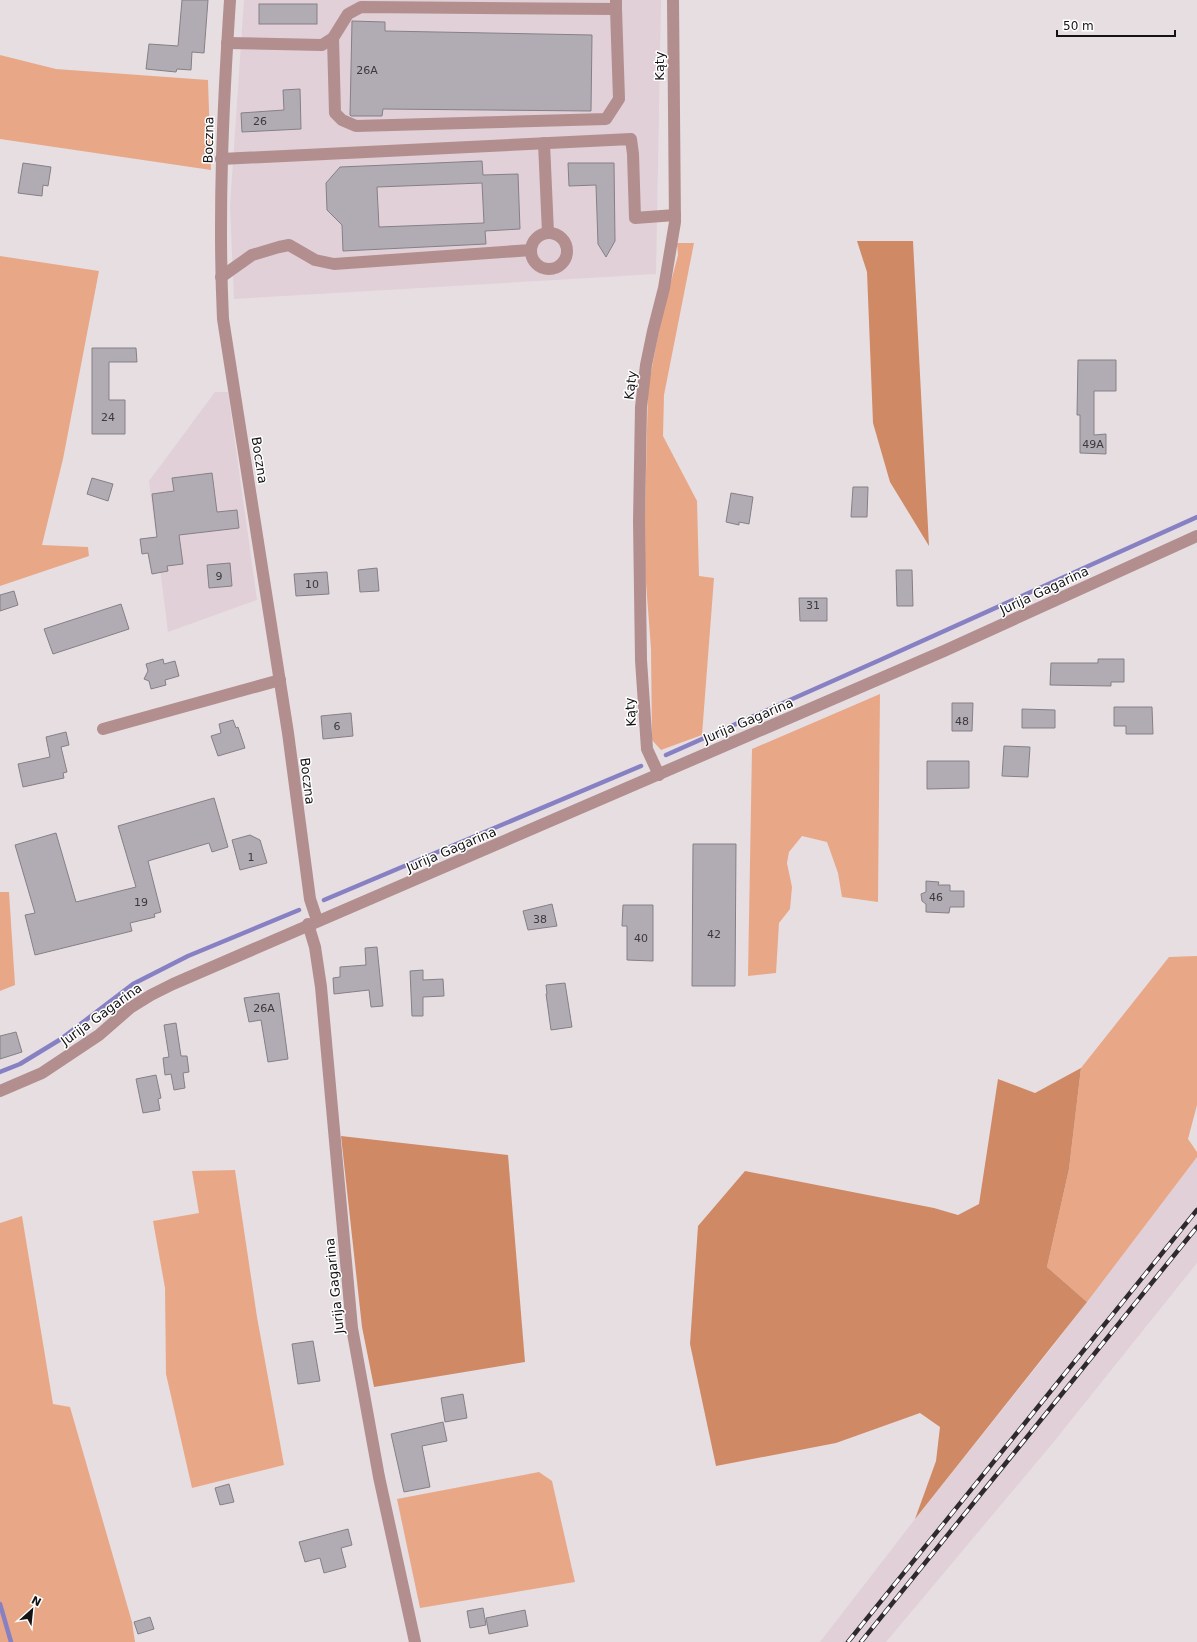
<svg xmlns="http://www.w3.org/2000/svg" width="1197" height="1642" font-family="'DejaVu Sans',sans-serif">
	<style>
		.built { fill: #e1d0d8 }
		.green { fill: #e8a887 }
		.forest { fill: #cf8a65 }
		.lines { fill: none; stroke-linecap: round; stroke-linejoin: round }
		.stream { stroke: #8781c4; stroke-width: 4.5 }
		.building { fill: #b1acb3; stroke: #858086; fill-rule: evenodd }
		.minor { stroke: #b38e8e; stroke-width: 12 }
		.rail-casing { stroke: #2e2a2c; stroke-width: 4.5 }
		.rail { stroke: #fff; stroke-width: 3; stroke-dasharray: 9; stroke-linecap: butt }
		.labels { text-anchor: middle; stroke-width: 3; stroke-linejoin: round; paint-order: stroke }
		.number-label { font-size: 11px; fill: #3c383b }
		.street-label { font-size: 13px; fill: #151213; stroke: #fff }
	</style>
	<rect width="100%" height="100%" fill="#e7dee2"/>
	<g class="built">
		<path d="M244 0H661L656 274 234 299 230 206Z"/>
		<path d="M215 392H228L257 600 168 632 149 481Z"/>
		<path d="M1197 1157V1263L1052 1444 886 1642H820L915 1519 1050 1350Z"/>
	</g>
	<g class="green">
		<path d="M0 55 56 69 208 80 211 170 0 139Z"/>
		<path d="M677 243H694L664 395 663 436 697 501 699 576 714 578 702 735 661 750 652 740 651 649 644 557 648 389 660 324 678 255Z"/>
		<path d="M0 256 99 271 63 459 42 545 88 547 89 556 0 586Z"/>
		<path d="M880 694 878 902 842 897 838 873 827 842 802 836 789 852 787 863 792 887 790 909 779 923 776 973 748 976 752 749Z"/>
		<path d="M0 892H9L15 985 0 991Z"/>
		<path d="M1197 956V1105L1188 1139 1197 1152V1157L1087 1302 1047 1267 1069 1169 1081 1068 1169 957Z"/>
		<path d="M235 1170 257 1317 284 1465 192 1488 166 1374 165 1288 153 1221 199 1213 192 1171Z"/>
		<path d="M22 1216 53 1404 70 1407 132 1622 135 1642H0V1223Z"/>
		<path d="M539 1472 552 1481 575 1582 420 1608 397 1499Z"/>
	</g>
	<g class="forest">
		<path d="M857 241H913L929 546 890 482 873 423 867 272Z"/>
		<path d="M1081 1068 1069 1169 1047 1267 1087 1302 915 1519 936 1461 940 1427 920 1413 836 1443 716 1466 690 1344 698 1226 745 1171 934 1208 958 1215 979 1204 998 1079 1035 1093Z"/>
		<path d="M341 1136 508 1155 525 1362 374 1387 362 1327Z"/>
	</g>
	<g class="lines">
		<g class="stream">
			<path d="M666 755 880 660 1197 517"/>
			<path d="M324 900 641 766"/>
			<path d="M0 1072 20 1064 61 1039 133 984 188 956 299 910"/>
			<path d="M0 1604 11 1642"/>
		</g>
	</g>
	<g class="building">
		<path d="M182 0H208L204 53 192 52 191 70 177 69 176 72 146 69 149 44 178 46Z"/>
		<rect x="259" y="4" width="58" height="20"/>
		<path d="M352 21 385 22V31L592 35 591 111 383 109 382 116H351L350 115Z"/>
		<path d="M300 89 301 129 242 132 241 113 284 110 283 90Z"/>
		<path d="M482 161 483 175 518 174 520 229 485 231 486 244 343 251 342 225 327 210 326 183 340 167ZM482 183 484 223 379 227 377 187Z"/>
		<path d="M23 163 51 167 48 186 43 185 42 196 18 193Z"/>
		<path d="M568 163H614L615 241 606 257 598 244 596 185 569 186Z"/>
		<path d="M92 348H136L137 362H109V400H125V434H92Z"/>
		<path d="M1078 360H1116V391H1094V435L1106 434V454L1080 453V415H1077Z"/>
		<path d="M212 473 217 512 237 510 239 528 179 535 183 564 167 566 168 571 152 574 148 553 142 554 140 539 157 537 152 494 174 491 172 478Z"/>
		<path d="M92 478 113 484 108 501 87 494Z"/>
		<path d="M853 487H868L867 517H851Z"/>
		<path d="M731 493 753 497 749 524 739 522V525L726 522Z"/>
		<path d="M230 563 232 586 209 588 207 565Z"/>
		<path d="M377 568 379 591 360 592 358 570Z"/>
		<path d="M896 570H912L913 606H897Z"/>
		<path d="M327 572 329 594 296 596 294 574Z"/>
		<path d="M14 591 18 605 0 611V595Z"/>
		<path d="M799 598H827V621H800Z"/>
		<path d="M121 604 129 629 53 654 44 629Z"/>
		<path d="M163 659 164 664 175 661 179 676 165 680 166 685 151 689 149 681 144 679 148 671 146 664Z"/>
		<path d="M1098 659H1124V682H1111V686L1050 685 1051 663H1098Z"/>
		<path d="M952 703H973L972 731H952Z"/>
		<path d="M1114 707H1152L1153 734H1126V726H1114Z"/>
		<path d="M1022 709 1055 710V728H1022Z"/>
		<path d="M351 713 353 736 323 739 321 716Z"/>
		<path d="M233 720 236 728 238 727 245 748 218 756 211 736 221 733 219 724Z"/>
		<path d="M66 732 69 745 61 747 67 772 63 773 64 778 23 787 18 764 50 757 46 737Z"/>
		<path d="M1004 746 1030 747 1028 777 1002 776Z"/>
		<path d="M927 761H969V788L927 789Z"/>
		<path d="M214 798 228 847 212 852 209 843 148 861 161 912 154 914 155 917 130 923 132 931 35 955 25 915 35 913 15 845 56 833 76 902 136 887 118 826Z"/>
		<path d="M250 835 260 840 267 863 240 870 232 840Z"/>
		<path d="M693 844H736L735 986H692Z"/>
		<path d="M926 881 939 882 938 885H950V891H964V907H950L949 913 926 912V904L922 901 921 894 926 892Z"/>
		<path d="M552 904 557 926 528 930 523 911Z"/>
		<path d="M623 905H653V961L627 960V926H622Z"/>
		<path d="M377 947 383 1006 371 1007 369 990 334 994 333 978 340 977V967L366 965 365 948Z"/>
		<path d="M423 970V980L443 979 444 996 423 997V1016H412L410 971Z"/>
		<path d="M565 983 572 1027 551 1030 546 994H547L546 985Z"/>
		<path d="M279 993 288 1059 268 1062 261 1020 249 1022 244 998Z"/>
		<path d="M176 1023 181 1056H187L189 1072 183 1073 185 1088 174 1090 171 1074 165 1075 163 1058 169 1057 164 1025Z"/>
		<path d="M16 1032 22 1052 0 1059V1036Z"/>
		<path d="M156 1075 161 1098 158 1099 160 1110 143 1113 136 1079Z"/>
		<path d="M313 1341 320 1381 298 1384 292 1344Z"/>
		<path d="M463 1394 467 1418 445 1422 441 1398Z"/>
		<path d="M443 1422 447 1441 422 1446 430 1487 404 1492 391 1434Z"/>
		<path d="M229 1484 234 1502 220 1505 215 1488Z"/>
		<path d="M348 1529 352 1545 341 1548 346 1567 324 1573 320 1558 305 1562 299 1542Z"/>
		<path d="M483 1608 486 1625 470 1628 467 1611Z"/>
		<path d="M525 1610 528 1626 489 1634 486 1618Z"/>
		<path d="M150 1617 154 1629 138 1634 134 1622Z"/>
	</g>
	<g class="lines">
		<g class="minor">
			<path d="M230 0C223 106 218 212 223 319L288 733 310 899 317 920"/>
			<path d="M333 38 335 113 342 120 356 126 606 119 619 99 616 9"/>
			<path d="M227 43 322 45 333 38 348 14 361 7 616 9V0"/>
			<path d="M544 143 548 233"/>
			<path d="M221 159 631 139 633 154 635 218 675 215"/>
			<circle cx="549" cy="251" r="18"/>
			<path d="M221 277 252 255 279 247 289 245 315 260 334 264 531 250"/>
			<path d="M103 729 280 680"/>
			<path d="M659 775 647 749 641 660 639 522 641 407 646 365 653 331 664 288 675 222 673 0"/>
			<path d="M308 924 315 947 321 987 352 1328 379 1477 415 1642"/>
			<path d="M0 1091 42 1073 99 1035 130 1008 151 995 173 984 944 651 1197 536"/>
		</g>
		<g class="rail-casing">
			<g id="rail">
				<path d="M848 1642 1197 1210"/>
				<path d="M861 1642 1197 1227"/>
			</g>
		</g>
		<use href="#rail" class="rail"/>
	</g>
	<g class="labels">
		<g class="number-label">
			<text x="367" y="74">26A</text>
			<text x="260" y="125">26</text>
			<text x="108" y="421">24</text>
			<text x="1093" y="448">49A</text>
			<text x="219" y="580">9</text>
			<text x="312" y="588">10</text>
			<text x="813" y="609">31</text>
			<text x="962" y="725">48</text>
			<text x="337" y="730">6</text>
			<text x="251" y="861">1</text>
			<text x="936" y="901">46</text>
			<text x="141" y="906">19</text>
			<text x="540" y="923">38</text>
			<text x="714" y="938">42</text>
			<text x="641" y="942">40</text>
			<text x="264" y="1012">26A</text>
		</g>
		<g class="street-label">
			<text transform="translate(659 66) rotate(-90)" y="5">Kąty</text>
			<text transform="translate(208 140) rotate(-89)" y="5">Boczna</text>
			<text transform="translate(630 385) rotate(-83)" y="5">Kąty</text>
			<text transform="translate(260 460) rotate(81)" y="5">Boczna</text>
			<text transform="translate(1044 590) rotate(-25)" y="5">Jurija Gagarina</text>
			<text transform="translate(630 712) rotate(-94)" y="5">Kąty</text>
			<text transform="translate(748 720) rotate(-23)" y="5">Jurija Gagarina</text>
			<text transform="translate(308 781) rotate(83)" y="5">Boczna</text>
			<text transform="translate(451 849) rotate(-23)" y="5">Jurija Gagarina</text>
			<text transform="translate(101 1014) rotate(-36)" y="5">Jurija Gagarina</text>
			<text transform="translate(334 1286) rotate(-96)" y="5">Jurija Gagarina</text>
		</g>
	</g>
	<g transform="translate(32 1610) rotate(27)" stroke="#ffffff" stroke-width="3" paint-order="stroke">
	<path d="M0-3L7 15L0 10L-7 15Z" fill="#151213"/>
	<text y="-6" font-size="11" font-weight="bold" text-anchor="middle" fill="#151213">N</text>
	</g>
	<path d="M1057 30v6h118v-6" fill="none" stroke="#151213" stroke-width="2"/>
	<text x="1063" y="30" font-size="12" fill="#151213" stroke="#ffffff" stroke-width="3" paint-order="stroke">50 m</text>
</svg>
